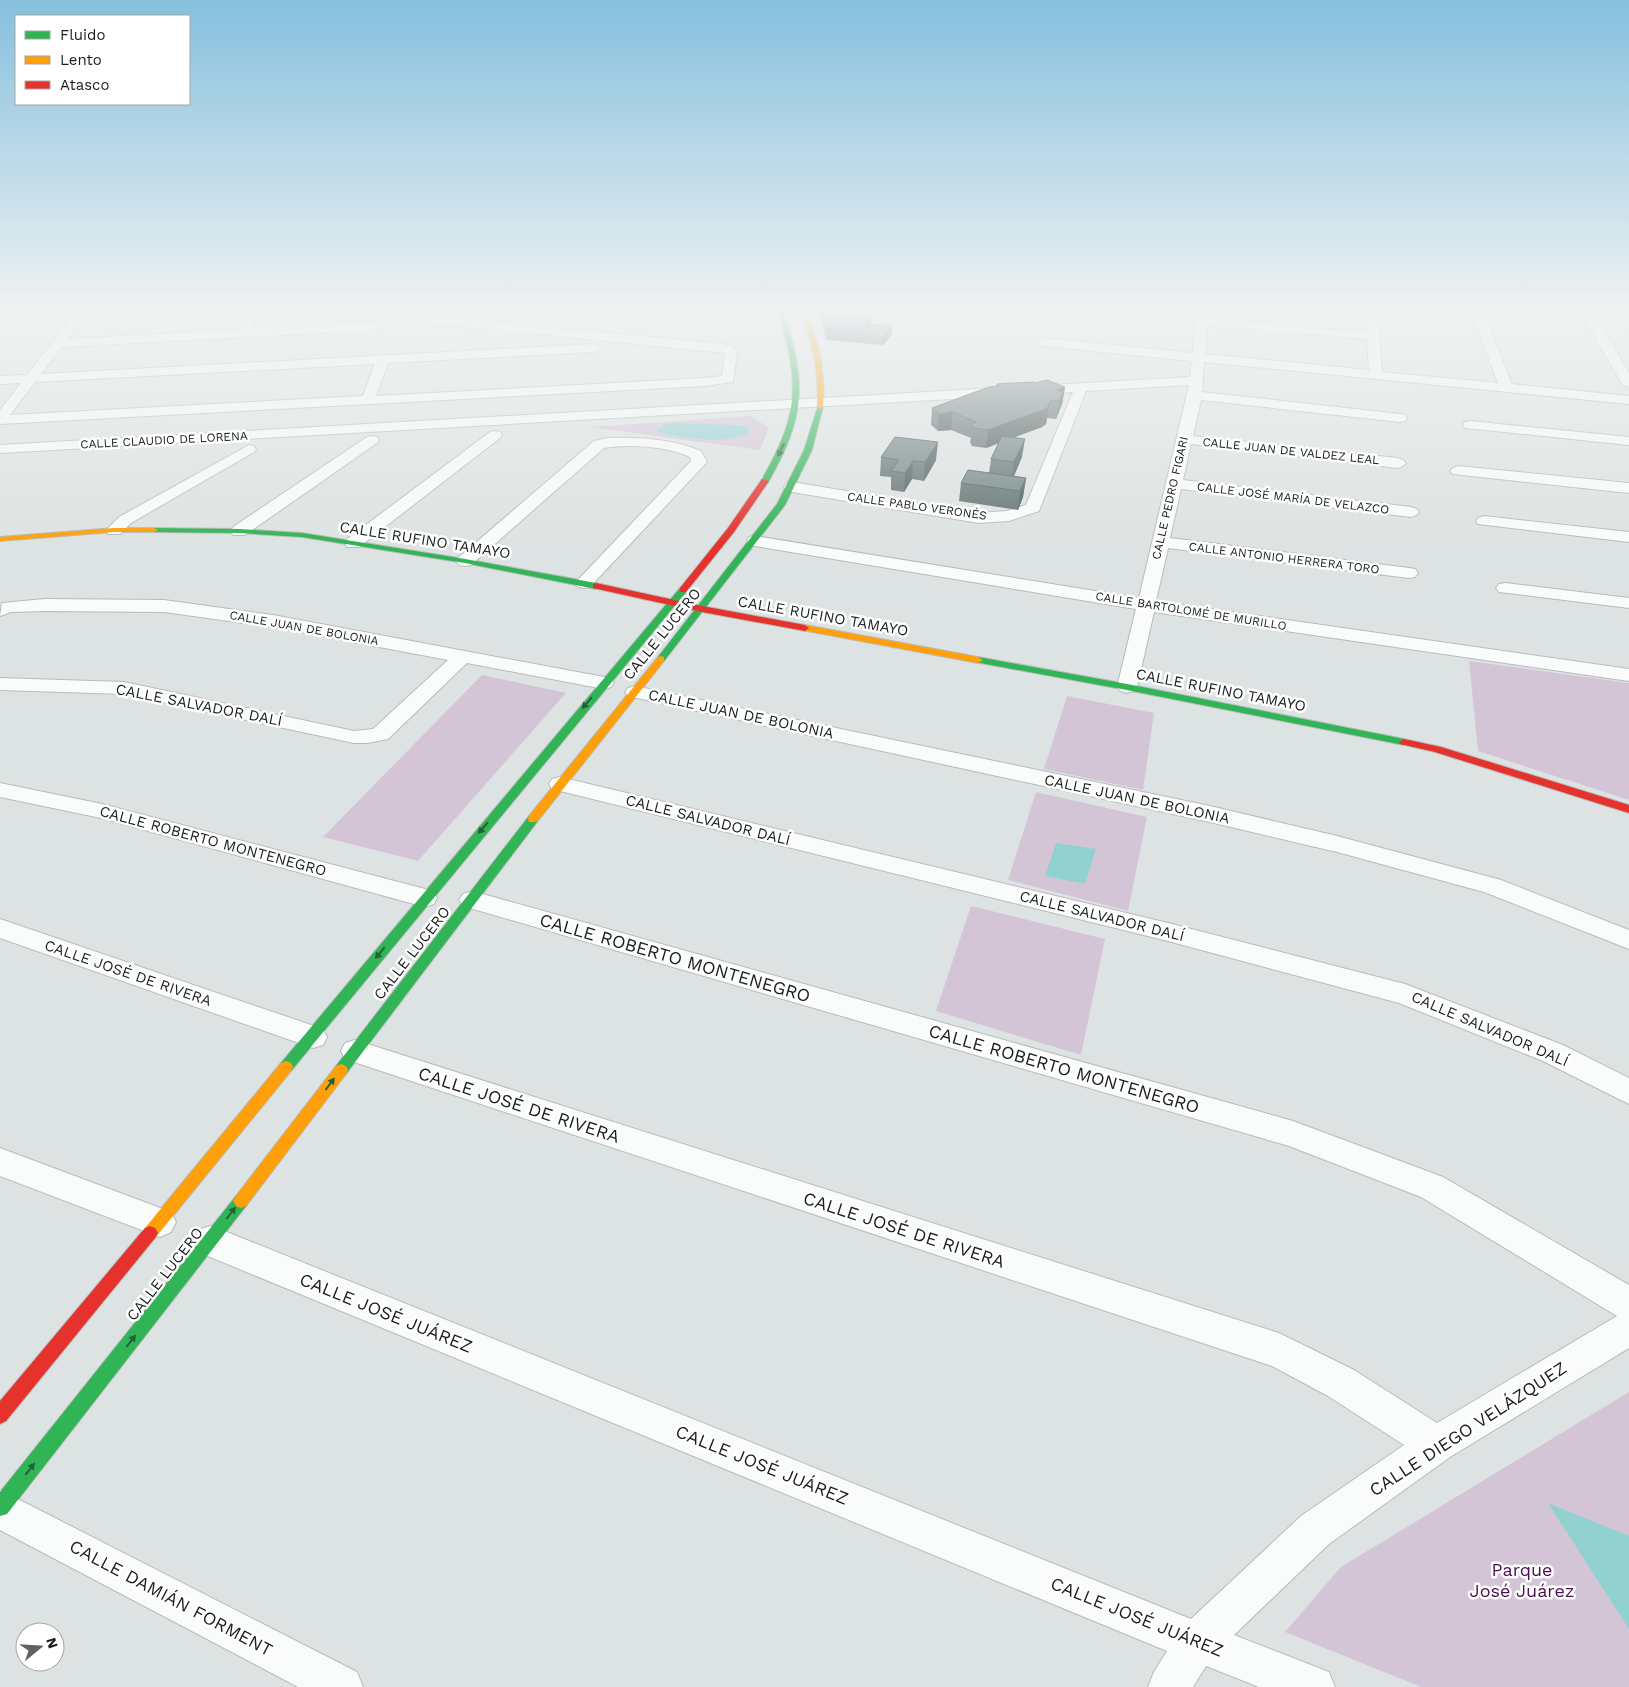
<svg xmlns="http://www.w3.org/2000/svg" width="1629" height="1687" font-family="'Work Sans',sans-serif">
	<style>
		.green { fill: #d4c5d6 }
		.water { fill: #91d2d0 }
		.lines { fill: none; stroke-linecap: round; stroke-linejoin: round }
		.street-casing { stroke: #b7bcbb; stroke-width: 2 }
		.fast-casing { stroke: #b7bcbb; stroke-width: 2 }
		.slow-casing { stroke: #b7bcbb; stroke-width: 2 }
		.jam-casing { stroke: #b7bcbb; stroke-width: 2 }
		.street { fill: #fafbfb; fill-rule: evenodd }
		.fast { fill: #30b455; fill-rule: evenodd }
		.slow { fill: #ff9f0a; fill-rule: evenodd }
		.jam { fill: #e5322d; fill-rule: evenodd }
		.wall { fill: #637373 }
		.shaded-wall { fill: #505e5e }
		.building { fill: #738686; stroke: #505e5e }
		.oneway { fill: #236136 }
		.labels { text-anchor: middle; stroke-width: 5; stroke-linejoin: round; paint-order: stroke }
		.far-street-label { font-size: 12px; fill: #191d1d; stroke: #fff }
		.street-label { font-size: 15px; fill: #191d1d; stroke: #fff }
		.near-street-label { font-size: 18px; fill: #191d1d; stroke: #fff }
		.near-park-label { font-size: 18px; fill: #4b104d; stroke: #fff }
	</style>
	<rect width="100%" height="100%" fill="#dde3e2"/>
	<g class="green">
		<path d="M751 416 769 428 760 450 589 427Z"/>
		<path d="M1469 661 1629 683V800L1478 751Z"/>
		<path d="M482 675 566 693 418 861 323 837Z"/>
		<path d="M1067 696 1154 713 1143 790 1044 769Z"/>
		<path d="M1036 792 1147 817 1128 911 1008 880Z"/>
		<path d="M971 906 1105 939 1081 1055 936 1011Z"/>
		<path d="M1629 1392V1687H1421L1285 1632 1341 1567Z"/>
	</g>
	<g class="water">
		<path d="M679 423 735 425 747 427 749 431 747 434C722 445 686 437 659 433L657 430 666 424Z"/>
		<path d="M1056 843 1096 849 1085 884 1045 876Z"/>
		<path d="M1548 1503 1629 1536V1629Z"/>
	</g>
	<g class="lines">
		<g class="street-casing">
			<g id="street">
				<path d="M78 309H90L68 339 236 330 249 314 261 309H358L723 344 734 347 737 353 733 382 705 386 0 424V410L21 383 0 384V376L27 375ZM320 314 356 316 725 353 722 376 705 378 376 396 388 363 595 352 601 348 595 344 41 374 62 347 376 330 382 326 376 322 249 329 257 318 263 316ZM375 364 363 396 10 415 35 382Z"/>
				<path d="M1197 309H1209L1208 319 1367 332 1365 309H1377L1382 372 1498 383 1470 309H1482L1512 384 1629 396V404L1204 362 1202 392 1400 414 1405 415 1407 418 1405 421 1400 422 1201 400 1193 436 1398 458 1403 460 1406 463 1403 466 1398 468 1191 444 1183 480 1411 507 1417 509 1419 512 1417 515 1411 517 1181 489 1170 538 1409 568 1415 569 1418 573 1415 577 1409 578 1168 548 1156 601 1629 669V681L1154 612 1137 687 1134 691 1127 693 1120 691 1117 687 1136 609 755 546 749 545 747 541 749 537 755 536 1139 598 1189 385 1086 391 1039 511 1009 521 979 523 792 492 786 490 784 487 786 484 792 482 979 513 1007 511 1026 505 1073 392 0 453V445L1190 377 1192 361 1043 346 1037 342 1043 338 1193 353ZM1207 326 1367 339 1369 370 1205 354Z"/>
				<path d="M1579 309H1591L1629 373V388L1622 384Z"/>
				<path d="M1470 421 1629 437V445L1465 428 1463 425 1465 422Z"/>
				<path d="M495 431 500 432 502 435 500 438 359 547H347L345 543 347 539 490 432Z"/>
				<path d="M372 436 377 437 379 440 377 443 245 535H233L231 531 233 527 367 437Z"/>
				<path d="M608 438C639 437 672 439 701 451L707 462 590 587 584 588 578 587 575 583 691 461 690 457C665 446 630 444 604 448L471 565 465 566 459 565 456 561 459 557 594 441Z"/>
				<path d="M249 445 254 446 256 449 254 452 131 523 120 534H108L106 530 119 517Z"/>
				<path d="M1458 466 1629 483V493L1453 474 1450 471 1453 468Z"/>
				<path d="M1484 516 1629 532V542L1478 524 1476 521 1478 518Z"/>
				<path d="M1505 583 1629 598V608L1499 592 1496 588 1499 584Z"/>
				<path d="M45 599 164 600 273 615 604 677 611 679 614 683 611 687 604 689 467 663 388 739 367 743H354L124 694 0 690V678L124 682 354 731 373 729 448 660 273 627 164 612 45 611 11 612 0 616 2 603Z"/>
				<path d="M635 686 1210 806 1337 836 1501 880 1629 930V949L1484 892 1337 852 1210 822 628 696 625 692 628 688Z"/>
				<path d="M560 777 1168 923 1405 984 1563 1045 1629 1078V1104L1543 1061 1399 1003 1168 941 552 789 549 784 552 779Z"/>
				<path d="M0 783 102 804 425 889 434 892 437 898 434 904 425 907 101 818 0 797Z"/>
				<path d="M472 891 1293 1121 1443 1177 1629 1285V1348L1450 1457 1329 1544 1234 1635 1329 1672 1335 1687H1259L1206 1666 1193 1687H1148L1154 1672 1167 1651 198 1252 194 1241 198 1230 210 1226 222 1230 1191 1619 1301 1516 1404 1445 1328 1396 1272 1366 345 1059 341 1051 345 1043 355 1040 1279 1333 1354 1370 1437 1423 1617 1316 1421 1197 1289 1146 463 906 459 900 463 894Z"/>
				<path d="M0 919 323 1029 327 1037 323 1045 313 1048 0 938Z"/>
				<path d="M0 1148 171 1212 176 1222 171 1232 160 1237 0 1176Z"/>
				<path d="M0 1490 357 1672 363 1687H298L0 1530Z"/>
			</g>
		</g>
		<g class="fast-casing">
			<g id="fast">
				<path d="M777 309H783C806 383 807 413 769 481L765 483 761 481C800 413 800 383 777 309Z"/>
				<path d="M818 406 823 407 812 450 785 505 664 661H658V657L777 504 804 450Z"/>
				<path d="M151 528 239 529 302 533 465 559 596 583 600 586 596 589 465 563 302 537 239 533 154 532H151Z"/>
				<path d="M683 587 687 590 686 592 291 1071 286 1073 281 1071 279 1067 281 1063 680 588Z"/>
				<path d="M978 657 1127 684 1404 739 1409 742 1404 745 1127 690 975 662 973 660Z"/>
				<path d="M533 815 538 819 537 822 346 1074 341 1076 336 1074 334 1070 336 1066 529 816Z"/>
				<path d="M241 1194 246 1196 249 1201 246 1206 7 1514 0 1516V1492L236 1196Z"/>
			</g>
		</g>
		<g class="slow-casing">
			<g id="slow">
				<path d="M800 309H806C818 341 826 372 823 407L820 409 817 407C820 372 812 341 800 309Z"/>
				<path d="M114 528H154L158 530 154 532H114L0 541V537Z"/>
				<path d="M805 625 978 657 983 660 978 663 802 630V626Z"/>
				<path d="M661 656 664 657V661L537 822H529L528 819 529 816 658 657Z"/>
				<path d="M286 1061 291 1063 293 1067 291 1071 155 1238 150 1240 145 1238 142 1233 145 1228 281 1063Z"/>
				<path d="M341 1064 346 1066 348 1070 346 1074 246 1206 241 1208 236 1206 233 1201 236 1196 336 1066Z"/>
			</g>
		</g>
		<g class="jam-casing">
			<g id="jam">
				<path d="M762 479 769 481 734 532 686 592H680V588L728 528Z"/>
				<path d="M596 583 702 606 805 625 809 628 805 631 702 612 593 588V584Z"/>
				<path d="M1404 739 1441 747 1629 805V813L1435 752 1400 744 1399 742Z"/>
				<path d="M150 1226 155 1228 158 1233 155 1238 6 1421 0 1424V1401L145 1228Z"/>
			</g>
		</g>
		<use href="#street" class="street"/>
		<use href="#fast" class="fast"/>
		<use href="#slow" class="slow"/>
		<use href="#jam" class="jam"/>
	</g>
	<g class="wall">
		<path d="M819 309H860L862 312 871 324 892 334 883 345 826 340Z"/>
		<path d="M1036 383 1065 387 1062 404 1056 419 1047 418 1046 424 1042 427 1014 437 1022 457 1014 476 1026 478 1023 497 1018 510 959 501 961 483 989 473 991 459 998 443 986 448 972 446 970 442 971 438 951 430 938 431 931 425 932 408 996 387 997 384Z"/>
		<path d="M881 457 936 460 924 481 912 479 904 492 891 490V477L880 476Z"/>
	</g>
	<g class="shaded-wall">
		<path d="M871 320V332L857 335V331Z"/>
		<path d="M892 326V334L883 345V337Z"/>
		<path d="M1065 387 1062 404 1056 419 1059 401 1057 390Z"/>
		<path d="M1050 400 1046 424 1042 427 986 448 988 430Z"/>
		<path d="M953 412 951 430 938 431 939 414Z"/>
		<path d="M1025 439 1022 457 1012 480 1014 462Z"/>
		<path d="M938 442 936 460 924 481 925 462Z"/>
		<path d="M913 461 912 479 904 492 905 473Z"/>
		<path d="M1026 478 1023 497 1018 510 1020 491Z"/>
	</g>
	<g class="building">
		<path d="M822 309H860L862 312 871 320 857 331 826 328Z"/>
		<path d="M871 324 892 326 883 337 857 335Z"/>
		<path d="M1047 380 1065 387 1057 390 1063 392 1059 401 1050 400 1048 407 1045 409 988 430 973 428 972 424 976 422 953 412 939 414 932 408 989 387 999 386 997 384 1034 382 1036 383Z"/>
		<path d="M1002 436 1025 439 1014 462 991 459Z"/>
		<path d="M895 437 938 442 925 462 913 461 905 473 891 471 899 460 881 457Z"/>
		<path d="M968 470 1026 478 1020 491 961 483Z"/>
	</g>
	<defs><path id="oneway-solid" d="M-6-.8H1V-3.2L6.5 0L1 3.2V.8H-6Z" transform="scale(1.25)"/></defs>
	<g class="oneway">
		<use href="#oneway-solid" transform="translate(781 450) rotate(115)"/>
		<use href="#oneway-solid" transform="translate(587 703) rotate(130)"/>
		<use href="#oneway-solid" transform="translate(483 828) rotate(130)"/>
		<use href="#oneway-solid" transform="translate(380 953) rotate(129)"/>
		<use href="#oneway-solid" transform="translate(330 1084) rotate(-53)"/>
		<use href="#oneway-solid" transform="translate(231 1213) rotate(-53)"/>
		<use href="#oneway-solid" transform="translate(131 1341) rotate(-52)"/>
		<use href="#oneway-solid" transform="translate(30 1469) rotate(-52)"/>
	</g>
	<linearGradient id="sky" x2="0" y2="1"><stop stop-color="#85c0de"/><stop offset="0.57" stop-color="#f0f2f2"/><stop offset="1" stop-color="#f0f2f2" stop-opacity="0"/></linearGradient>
	<rect width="1629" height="545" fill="url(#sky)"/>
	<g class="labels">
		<g class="far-street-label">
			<text transform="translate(164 440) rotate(-3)" y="4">CALLE CLAUDIO DE LORENA</text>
			<text transform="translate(1291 451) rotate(6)" y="4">CALLE JUAN DE VALDEZ LEAL</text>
			<text transform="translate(1170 498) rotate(-77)" y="4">CALLE PEDRO FIGARI</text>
			<text transform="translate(1293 498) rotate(7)" y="4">CALLE JOSÉ MARÍA DE VELAZCO</text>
			<text transform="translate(917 506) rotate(8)" y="4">CALLE PABLO VERONÉS</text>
			<text transform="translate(1284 558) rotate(7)" y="4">CALLE ANTONIO HERRERA TORO</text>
			<text transform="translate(1191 611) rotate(9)" y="4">CALLE BARTOLOMÉ DE MURILLO</text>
			<text transform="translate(304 628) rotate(10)" y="4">CALLE JUAN DE BOLONIA</text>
		</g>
		<g class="street-label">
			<text transform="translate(425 540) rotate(9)" y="5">CALLE RUFINO TAMAYO</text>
			<text transform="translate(823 616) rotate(10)" y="5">CALLE RUFINO TAMAYO</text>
			<text transform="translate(662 634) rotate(-51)" y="5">CALLE LUCERO</text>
			<text transform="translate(1221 690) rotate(11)" y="5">CALLE RUFINO TAMAYO</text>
			<text transform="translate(199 705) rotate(11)" y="5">CALLE SALVADOR DALÍ</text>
			<text transform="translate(741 714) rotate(12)" y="5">CALLE JUAN DE BOLONIA</text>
			<text transform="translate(1137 799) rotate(12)" y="5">CALLE JUAN DE BOLONIA</text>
			<text transform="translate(708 820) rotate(14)" y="5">CALLE SALVADOR DALÍ</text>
			<text transform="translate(213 841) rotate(15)" y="5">CALLE ROBERTO MONTENEGRO</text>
			<text transform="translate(1102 916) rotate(14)" y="5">CALLE SALVADOR DALÍ</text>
			<text transform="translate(412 953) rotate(-52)" y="5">CALLE LUCERO</text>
			<text transform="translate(128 973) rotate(19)" y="5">CALLE JOSÉ DE RIVERA</text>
			<text transform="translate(1490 1029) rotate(23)" y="5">CALLE SALVADOR DALÍ</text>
			<text transform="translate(165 1274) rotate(-52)" y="5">CALLE LUCERO</text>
		</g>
		<g class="near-street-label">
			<text transform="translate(675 958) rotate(16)" y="6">CALLE ROBERTO MONTENEGRO</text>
			<text transform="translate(1064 1069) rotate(16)" y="6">CALLE ROBERTO MONTENEGRO</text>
			<text transform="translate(519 1105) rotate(18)" y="6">CALLE JOSÉ DE RIVERA</text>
			<text transform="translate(904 1230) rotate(18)" y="6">CALLE JOSÉ DE RIVERA</text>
			<text transform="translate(386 1313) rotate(22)" y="6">CALLE JOSÉ JUÁREZ</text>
			<text transform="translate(1468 1429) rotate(-33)" y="6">CALLE DIEGO VELÁZQUEZ</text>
			<text transform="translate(762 1465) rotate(22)" y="6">CALLE JOSÉ JUÁREZ</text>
			<text transform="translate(171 1598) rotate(28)" y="6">CALLE DAMIÁN FORMENT</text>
			<text transform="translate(1137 1617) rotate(22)" y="6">CALLE JOSÉ JUÁREZ</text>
		</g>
		<g class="near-park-label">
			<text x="1522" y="1576">Parque<tspan x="1522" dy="21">José Juárez</tspan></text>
		</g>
	</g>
	<rect x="15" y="15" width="175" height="90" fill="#ffffff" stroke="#a3a5a5"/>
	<rect x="25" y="31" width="25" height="8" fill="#30b455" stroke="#a3a5a5"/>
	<text x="60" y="40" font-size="15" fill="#191d1d">Fluido</text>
	<rect x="25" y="56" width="25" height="8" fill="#ff9f0a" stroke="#a3a5a5"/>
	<text x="60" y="65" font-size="15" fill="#191d1d">Lento</text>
	<rect x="25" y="81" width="25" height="8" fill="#e5322d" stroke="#a3a5a5"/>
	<text x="60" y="90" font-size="15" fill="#191d1d">Atasco</text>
	<g transform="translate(40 1647) rotate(72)"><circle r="24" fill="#ffffff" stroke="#a3a5a5"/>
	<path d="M0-4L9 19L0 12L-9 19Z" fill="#5e6262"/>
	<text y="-8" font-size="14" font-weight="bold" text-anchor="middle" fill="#191d1d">N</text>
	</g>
</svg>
